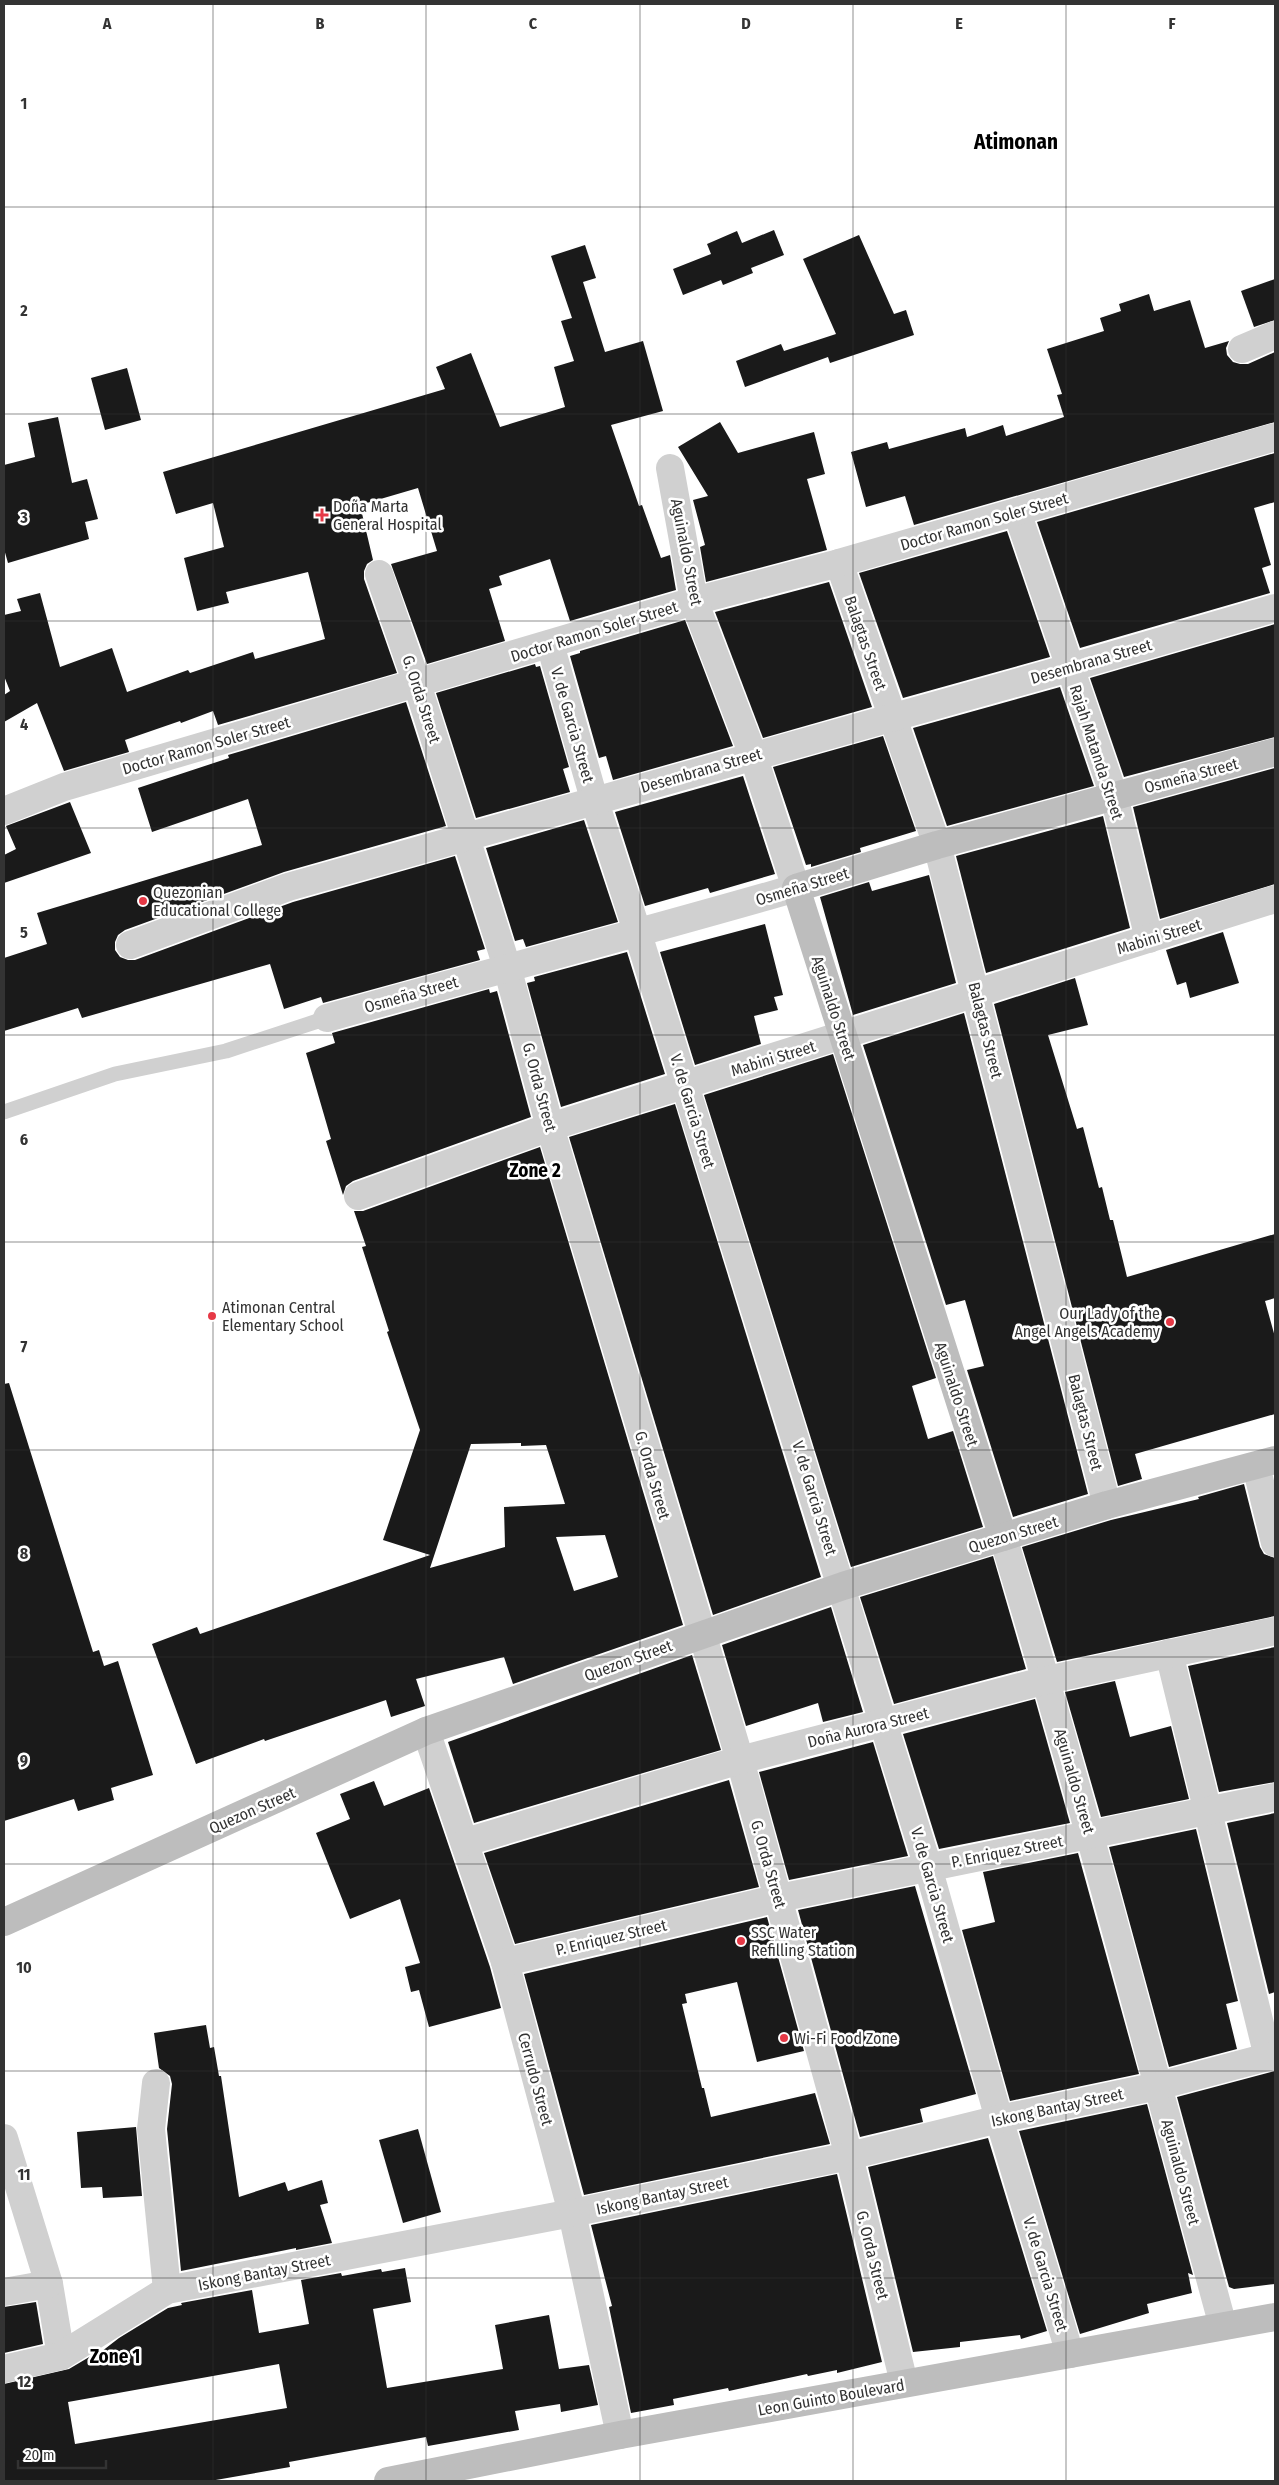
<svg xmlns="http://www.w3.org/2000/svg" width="1279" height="2485" font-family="'Fira Sans Condensed',sans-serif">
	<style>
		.building { fill: #1a1a1a; fill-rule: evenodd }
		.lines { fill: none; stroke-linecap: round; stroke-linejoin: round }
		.lane { stroke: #d0d0d0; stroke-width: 15 }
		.street { stroke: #d0d0d0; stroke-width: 28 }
		.secondary { stroke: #bdbdbd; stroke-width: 28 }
		.grid { fill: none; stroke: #333; stroke-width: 1; stroke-opacity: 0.55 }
		.poi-dot { fill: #e63946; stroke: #fff; stroke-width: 2 }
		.labels { text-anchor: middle; stroke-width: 5; stroke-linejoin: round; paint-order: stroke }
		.poi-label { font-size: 16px; fill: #333; stroke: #fff; text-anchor: start }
		.street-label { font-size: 16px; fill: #333; stroke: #fff }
		.quarter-label { font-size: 19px; font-weight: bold; fill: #000; stroke: #fff }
		.district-label { font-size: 21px; font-weight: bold; fill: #000; stroke: #fff }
		.grid-label { font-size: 16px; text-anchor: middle; font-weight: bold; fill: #333; stroke: #fff; stroke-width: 5; stroke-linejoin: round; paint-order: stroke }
	</style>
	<rect width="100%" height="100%" fill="#fff"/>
	<g class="building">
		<path d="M774 230 784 255 751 268 753 273 723 285 721 280 683 295 673 269 711 254 707 244 737 231 742 243Z"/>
		<path d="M859 235 894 314 906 310 914 335 830 363 828 357 745 387 736 361 781 344 784 351 836 334 803 259Z"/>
		<path d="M585 245 596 278 583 282 605 352 643 341 663 411 611 425 639 506 642 505 661 558 670 555 676 590 570 621 550 559 499 576 502 585 489 589 505 641 427 664 391 564 437 551 418 488 360 505 373 560 367 564 364 571V579L397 673 218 725 213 711 181 723 180 721 125 740 129 752 64 771 37 703 4 722V695L10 691 4 676V615L21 611 17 599 40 593 60 667 112 648 127 692 188 670 190 673 253 652 255 659 325 639 308 572 226 592 229 603 197 611 184 558 224 547 213 503 176 514 163 472 445 389 436 367 471 353 500 427 565 407 554 367 574 361 561 321 572 318 551 256Z"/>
		<path d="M1275 279V320L1254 327 1241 291Z"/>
		<path d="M1149 294 1154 311 1190 300 1205 348 1229 341 1226 348 1227 355 1233 362 1240 364H1248L1275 352V422L914 525 905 496 866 507 851 452 887 442 889 449 965 428 967 437 1003 425 1006 436 1064 417 1057 395 1062 394 1047 349 1104 331 1100 318 1121 311 1119 304Z"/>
		<path d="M127 368 141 420 105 430 91 378Z"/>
		<path d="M58 417 72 483 87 479 98 519 85 522 89 539 8 563 4 549V465L35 457 28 423Z"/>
		<path d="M720 422 738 453 814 432 825 474 807 479 827 550 706 582 700 547 705 545 693 500 708 496 678 447Z"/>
		<path d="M1275 453V502L1254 508 1271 565 1262 568 1270 593 1080 648 1037 522Z"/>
		<path d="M1007 531 1050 657 903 698 859 573Z"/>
		<path d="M829 582 872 707 763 738 715 612Z"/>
		<path d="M685 620 733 746 613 780 606 756 599 758 570 656 580 653V651Z"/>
		<path d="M1275 624V737L1124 777 1090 678Z"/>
		<path d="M535 664 536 667 540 666 569 767 563 769 570 792 476 818 436 693Z"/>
		<path d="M1060 687 1094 786 947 826 913 728Z"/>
		<path d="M406 702 446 826 284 872 125 930 118 935 115 942V950L120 957 128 960H135L293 902 455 856 485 949 477 951 480 960 323 1003 321 997 284 1009 270 964 82 1018 78 1008 4 1031V958L47 944 37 913 262 845 248 799 152 832 138 788 229 758 228 755Z"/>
		<path d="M883 736 916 831 860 848 861 852 811 867V864L806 865 773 767Z"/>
		<path d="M1275 768V884L1160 919 1133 807Z"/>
		<path d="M743 776 775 874 710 893 708 888 645 906 615 812Z"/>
		<path d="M70 802 91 853 4 883V855L16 849 6 826Z"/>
		<path d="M1103 816 1130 928 986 973 956 856Z"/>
		<path d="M584 820 618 922 526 947 523 939 515 941 486 848Z"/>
		<path d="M929 875 956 983 853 1015 820 897 869 882 872 891Z"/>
		<path d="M765 924 783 995 774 997 778 1010 754 1016 761 1044 695 1065 660 952Z"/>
		<path d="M1223 932 1239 983 1190 998 1186 982 1177 985 1166 950Z"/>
		<path d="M627 952 665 1074 561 1107 527 983 535 981 534 977Z"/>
		<path d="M1075 978 1088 1025 1048 1035 1077 1129 1083 1127 1099 1188 1102 1187 1110 1220H1113L1127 1277 1275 1234V1298L1265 1301 1275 1337V1414L1135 1454 1142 1479 1118 1486 994 1004Z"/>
		<path d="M489 989 490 993 497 991 531 1117 353 1181 346 1186 343 1195 326 1141 331 1139 306 1053 335 1043 332 1033Z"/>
		<path d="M964 1013 1088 1494 1013 1517 967 1370 984 1366 965 1300 946 1305 863 1045Z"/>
		<path d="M833 1054 936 1378 912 1386 928 1439 953 1431 983 1527 851 1567 704 1095Z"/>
		<path d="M675 1104 821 1577 713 1615 569 1137Z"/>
		<path d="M540 1147 683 1625 513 1684 504 1657 416 1679 425 1706 391 1717 386 1700 265 1741 264 1739 196 1764 152 1644 197 1627 200 1634 430 1555 383 1540 420 1430 387 1332 389 1331 362 1247 366 1246 354 1211H363ZM521 1443V1446L546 1445 565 1504 504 1507 505 1547 430 1568 471 1444ZM605 1535 618 1577 574 1591 556 1537Z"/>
		<path d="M9 1383 93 1652 99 1650 104 1666 118 1661 153 1775 111 1788 114 1800 78 1811 74 1799 4 1821V1384Z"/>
		<path d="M1244 1484 1260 1547 1264 1554 1275 1558V1616L1057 1662 1022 1547 1111 1520 1199 1499 1198 1497Z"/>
		<path d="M993 1556 1026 1669 894 1704 860 1597Z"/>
		<path d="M831 1607 863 1712 823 1722 818 1703 746 1726 722 1645Z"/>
		<path d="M1275 1647V1782L1219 1792 1188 1666Z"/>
		<path d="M692 1655 721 1750 474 1823 448 1742Z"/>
		<path d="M1115 1681 1130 1737 1171 1726 1189 1799 1101 1817 1065 1692Z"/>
		<path d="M1035 1699 1070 1823 939 1849 903 1734Z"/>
		<path d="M873 1742 908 1856 789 1880 759 1772Z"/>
		<path d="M729 1780 759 1887 515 1944 484 1853Z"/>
		<path d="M374 1781 384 1806 429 1788 490 1967 501 2008 429 2027 419 1990 411 1992 405 1967 420 1963 400 1899 350 1919 316 1833 350 1819 340 1794Z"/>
		<path d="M1275 1813V1992L1269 1994 1227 1823Z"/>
		<path d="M1196 1829 1238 2001 1226 2004 1237 2049 1169 2067 1109 1847Z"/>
		<path d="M1078 1853 1139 2074 1010 2101 962 1930 995 1922 983 1872Z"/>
		<path d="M915 1886 976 2094 920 2109 923 2122 860 2137 798 1910Z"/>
		<path d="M767 1917 804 2051 757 2062 737 1982 685 1994 687 2003 682 2004 702 2088H704L711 2117 815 2093 830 2144 584 2195 524 1974Z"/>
		<path d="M206 2025 210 2048 214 2047 219 2076H221L239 2197 285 2182 288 2191 322 2180 328 2203 320 2205 332 2243 296 2250V2248L181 2271 167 2129 172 2084 170 2076 159 2068 154 2033Z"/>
		<path d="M1275 2071V2284L1234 2289 1229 2287 1177 2097Z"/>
		<path d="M1147 2104 1193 2275 1188 2273 1192 2293 1147 2304 1149 2313 1080 2334 1019 2131Z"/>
		<path d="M136 2127 142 2196 103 2198 102 2187 81 2188 77 2132Z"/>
		<path d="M418 2129 441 2212 403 2223 379 2140Z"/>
		<path d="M988 2138 1047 2331 1021 2339 1020 2335 960 2342V2347L913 2352 868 2167Z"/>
		<path d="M837 2174 882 2362 837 2373V2370L808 2376 807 2374 729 2391 728 2388 673 2399 674 2405 631 2413 609 2307 612 2306 591 2225Z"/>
		<path d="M405 2268 411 2302 373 2309 387 2388 503 2369 495 2325 549 2315 559 2369 589 2365 598 2405 561 2412 560 2404 515 2411 519 2430 428 2446 426 2437 289 2462 290 2467 210 2481H4V2384L69 2369 96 2353 97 2355 119 2338 168 2308 182 2305 181 2303 252 2290 259 2333 309 2324 301 2280 341 2273 342 2276 381 2269 382 2272ZM279 2364 287 2408 75 2444 68 2402Z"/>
		<path d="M36 2302 43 2344 4 2353V2307Z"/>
	</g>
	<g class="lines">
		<path class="lane" d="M4 1112 115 1074 226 1051 327 1018"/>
		<g class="street">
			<path d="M1242 349 1275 335"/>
			<path d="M1017 512 1114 796 1149 939"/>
			<path d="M839 563 937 845 1107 1505"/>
			<path d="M379 574 417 684 507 967 550 1127 740 1760 849 2156 904 2383"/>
			<path d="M550 644 594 799 638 934 928 1867 999 2119 1070 2354"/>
			<path d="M4 811 64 787 694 601 839 563 1275 437"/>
			<path d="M130 945 288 887 1069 668 1275 608"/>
			<path d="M327 1018C483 974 640 933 796 888L753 755 694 601 670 468"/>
			<path d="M358 1196 550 1127 1275 899"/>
			<path d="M1256 1466 1275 1543"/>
			<path d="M1003 1537C1083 1798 1151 2063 1223 2326"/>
			<path d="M1169 1653 1268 2057"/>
			<path d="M426 1731 505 1962 572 2213 620 2435"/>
			<path d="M466 1842 740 1760 1047 1680 1275 1631"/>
			<path d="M505 1962 779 1898 1275 1797"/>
			<path d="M156 2083 151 2129 167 2290"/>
			<path d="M4 2138 49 2284 61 2356"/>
			<path d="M4 2292 49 2284"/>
			<path d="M4 2369 61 2356 167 2290 572 2213 849 2156 999 2119 1158 2086 1275 2055"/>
		</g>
		<g class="secondary">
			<path d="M1003 1537 796 888 937 845 1275 752"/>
			<path d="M4 1922 426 1731 843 1586 1107 1505 1275 1460"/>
			<path d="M388 2481 620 2435 1275 2317"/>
		</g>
	</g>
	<path class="grid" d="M213 4V2481M426 4V2481M640 4V2481M853 4V2481M1066 4V2481M4 207H1275M4 414H1275M4 621H1275M4 828H1275M4 1035H1275M4 1242H1275M4 1450H1275M4 1657H1275M4 1864H1275M4 2071H1275M4 2278H1275"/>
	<g class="poi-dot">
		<path d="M319.5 507.5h5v5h5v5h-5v5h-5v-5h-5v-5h5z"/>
		<circle cx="143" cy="901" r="5"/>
		<circle cx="212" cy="1316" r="5"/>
		<circle cx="1170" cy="1322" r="5"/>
		<circle cx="741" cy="1941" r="5"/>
		<circle cx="784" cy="2038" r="5"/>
	</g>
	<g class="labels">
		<g class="poi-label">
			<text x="333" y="512">Doña Marta<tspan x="333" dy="18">General Hospital</tspan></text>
			<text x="153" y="898">Quezonian<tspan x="153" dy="18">Educational College</tspan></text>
			<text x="222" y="1313">Atimonan Central<tspan x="222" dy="18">Elementary School</tspan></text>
			<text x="1160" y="1319" text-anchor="end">Our Lady of the<tspan x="1160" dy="18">Angel Angels Academy</tspan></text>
			<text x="751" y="1938">SSC Water<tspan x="751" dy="18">Refilling Station</tspan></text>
			<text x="794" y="2044">Wi-Fi Food Zone</text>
		</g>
		<g class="street-label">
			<text transform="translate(984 521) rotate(-16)" y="6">Doctor Ramon Soler Street</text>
			<text transform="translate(687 552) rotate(79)" y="6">Aguinaldo Street</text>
			<text transform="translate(594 631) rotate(-17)" y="6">Doctor Ramon Soler Street</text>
			<text transform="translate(866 643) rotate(71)" y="6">Balagtas Street</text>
			<text transform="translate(1091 661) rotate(-16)" y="6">Desembrana Street</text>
			<text transform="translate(422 699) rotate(72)" y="6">G. Orda Street</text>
			<text transform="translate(573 725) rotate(74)" y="6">V. de Garcia Street</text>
			<text transform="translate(206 745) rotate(-16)" y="6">Doctor Ramon Soler Street</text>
			<text transform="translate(1097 752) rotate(72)" y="6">Rajah Matanda Street</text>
			<text transform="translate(701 770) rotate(-16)" y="6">Desembrana Street</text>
			<text transform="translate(1191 775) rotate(-15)" y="6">Osmeña Street</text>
			<text transform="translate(802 886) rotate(-17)" y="6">Osmeña Street</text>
			<text transform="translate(1159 936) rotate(-17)" y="6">Mabini Street</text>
			<text transform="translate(411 994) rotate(-16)" y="6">Osmeña Street</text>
			<text transform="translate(834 1008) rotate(72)" y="6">Aguinaldo Street</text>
			<text transform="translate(986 1030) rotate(76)" y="6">Balagtas Street</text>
			<text transform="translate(773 1058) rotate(-17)" y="6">Mabini Street</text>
			<text transform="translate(540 1087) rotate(75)" y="6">G. Orda Street</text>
			<text transform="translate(693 1111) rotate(73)" y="6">V. de Garcia Street</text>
			<text transform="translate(957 1394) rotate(72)" y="6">Aguinaldo Street</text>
			<text transform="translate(1086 1422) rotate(76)" y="6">Balagtas Street</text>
			<text transform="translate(653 1475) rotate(74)" y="6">G. Orda Street</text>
			<text transform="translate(815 1498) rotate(73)" y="6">V. de Garcia Street</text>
			<text transform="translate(1013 1534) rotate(-17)" y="6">Quezon Street</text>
			<text transform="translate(628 1660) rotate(-20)" y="6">Quezon Street</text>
			<text transform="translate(868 1727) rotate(-14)" y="6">Doña Aurora Street</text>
			<text transform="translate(1075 1781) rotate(74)" y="6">Aguinaldo Street</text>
			<text transform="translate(252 1810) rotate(-24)" y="6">Quezon Street</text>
			<text transform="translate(1007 1851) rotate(-11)" y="6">P. Enriquez Street</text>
			<text transform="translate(769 1864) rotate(74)" y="6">G. Orda Street</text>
			<text transform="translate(933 1885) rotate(74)" y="6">V. de Garcia Street</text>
			<text transform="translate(611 1937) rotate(-13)" y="6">P. Enriquez Street</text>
			<text transform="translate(536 2079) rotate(75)" y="6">Cerrudo Street</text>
			<text transform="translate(1057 2107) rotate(-12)" y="6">Iskong Bantay Street</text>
			<text transform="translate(1181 2172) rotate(75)" y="6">Aguinaldo Street</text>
			<text transform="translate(662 2195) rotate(-12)" y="6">Iskong Bantay Street</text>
			<text transform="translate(873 2255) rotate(76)" y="6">G. Orda Street</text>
			<text transform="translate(264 2272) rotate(-11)" y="6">Iskong Bantay Street</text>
			<text transform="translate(1046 2274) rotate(73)" y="6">V. de Garcia Street</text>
			<text transform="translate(831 2397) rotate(-10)" y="6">Leon Guinto Boulevard</text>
		</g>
		<g class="quarter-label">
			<text x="535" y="1177">Zone 2</text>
			<text x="115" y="2363">Zone 1</text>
		</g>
		<g class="district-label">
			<text x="1016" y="149">Atimonan</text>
		</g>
	</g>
	<g class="grid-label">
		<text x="107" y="29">A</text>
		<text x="320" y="29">B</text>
		<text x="533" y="29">C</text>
		<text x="746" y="29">D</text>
		<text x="959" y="29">E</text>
		<text x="1172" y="29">F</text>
		<text x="24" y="109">1</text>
		<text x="24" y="316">2</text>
		<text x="24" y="523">3</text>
		<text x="24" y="730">4</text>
		<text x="24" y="938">5</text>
		<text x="24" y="1145">6</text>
		<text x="24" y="1352">7</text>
		<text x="24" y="1559">8</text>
		<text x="24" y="1766">9</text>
		<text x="24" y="1973">10</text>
		<text x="24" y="2180">11</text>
		<text x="24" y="2387">12</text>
	</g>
	<rect width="1279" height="2485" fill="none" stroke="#333333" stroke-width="10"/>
	<path d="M18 2460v8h88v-8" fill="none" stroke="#333333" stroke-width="2.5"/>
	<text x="25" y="2460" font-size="15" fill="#333333" stroke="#ffffff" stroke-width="4" paint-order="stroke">20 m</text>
</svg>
